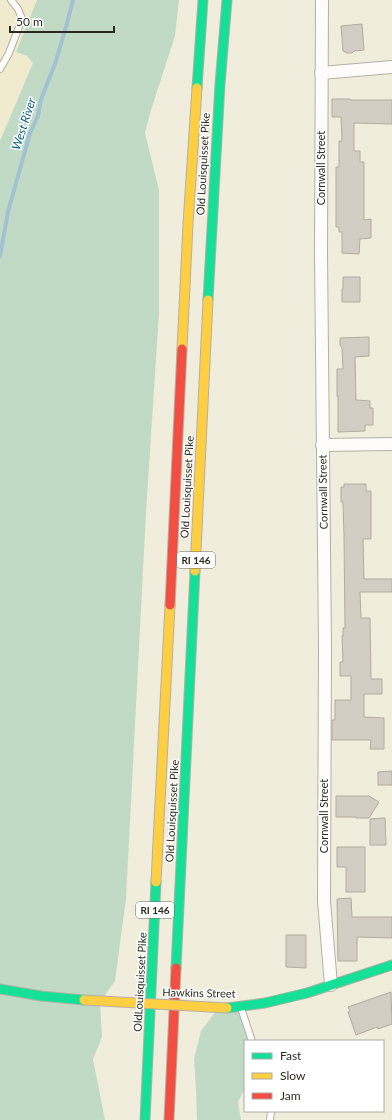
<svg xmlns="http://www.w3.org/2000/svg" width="392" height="1120" font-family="Lato,sans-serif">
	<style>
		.built { fill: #f0ebcf }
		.green { fill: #c0dac6 }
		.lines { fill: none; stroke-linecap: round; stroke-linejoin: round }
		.stream { stroke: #a2c2d1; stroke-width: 4 }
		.building { fill: #d4cdc3; stroke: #b1aba0 }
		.lane-casing { stroke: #b3b0a4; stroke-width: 8 }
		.street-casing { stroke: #b3b0a4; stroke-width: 14 }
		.fast-casing { stroke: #b3b0a4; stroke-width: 11 }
		.slow-casing { stroke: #b3b0a4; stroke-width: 11 }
		.jam-casing { stroke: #b3b0a4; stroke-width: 11 }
		.lane { stroke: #fdfcfa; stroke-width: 6 }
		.street { stroke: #fdfcfa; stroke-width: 12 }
		.fast { stroke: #16e098; stroke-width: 9 }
		.slow { stroke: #ffcf43; stroke-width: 9 }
		.jam { stroke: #f24e42; stroke-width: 9 }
		.slow-bridge-casing { stroke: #b3b0a4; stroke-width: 11; stroke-linecap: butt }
		.slow-bridge { stroke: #ffcf43; stroke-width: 9 }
		.labels { text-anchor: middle; stroke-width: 3; stroke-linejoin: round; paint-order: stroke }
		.shield { fill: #fff; stroke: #6b6a62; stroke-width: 1 }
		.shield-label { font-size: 10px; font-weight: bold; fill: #2c2a1f }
		.street-label { font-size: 11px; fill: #2c2a1f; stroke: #fff }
		.water-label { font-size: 12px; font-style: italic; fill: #095f84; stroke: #fff }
	</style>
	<rect width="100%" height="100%" fill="#f0eddd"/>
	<path class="built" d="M0 0H37L17 52 27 56 33 63 0 141Z"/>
	<g class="green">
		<path d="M37 0H179L175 36 150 113 145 133 159 190V313L146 512 126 899 115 981 100 1002 102 1037 93 1059 105 1120H0V141L33 63 27 56 16 52Z"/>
		<path d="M242 1007 252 1041H245V1091L243 1092 238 1102 241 1120H197L196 1089 194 1059 201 1031 217 1010Z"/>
	</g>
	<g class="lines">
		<path class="stream" d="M0 256 8 212 30 133 38 116 41 99 55 64 66 27 73 0"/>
	</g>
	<g class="building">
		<path d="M362 24 364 50 354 51 352 53H347L343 51 341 26Z"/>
		<path d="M332 99H350V100H392V124L354 123V151H360V162H364V220L371 219V238L360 239 359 254 342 253V232H339V227H336V167H339V141H342L341 117H332Z"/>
		<path d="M343 277H360V302H342V289H343Z"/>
		<path d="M369 337V356L355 357 356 400 370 401V408H373V425H365V431L338 432V396H337V369H343L342 348 340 345V338Z"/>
		<path d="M344 484H366V491H371V539H363L364 579H392V592H360L361 618H370L371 679H382V694H364V717L384 718V749H370L371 740H332V720H335V700H351V676H340V662H343L342 636H343V628H345L344 536 343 502H341V487H344Z"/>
		<path d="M392 771V785H378V772Z"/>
		<path d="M336 796H369L379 802 369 818H356V817H336Z"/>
		<path d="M385 818 386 845H370V819Z"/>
		<path d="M337 847H365V892H346V867H337Z"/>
		<path d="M351 898 352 917H392V938L357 937V961H338L337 899Z"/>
		<path d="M286 935H306V968L286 967Z"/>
		<path d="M391 992 392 1024 378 1029 377 1027 356 1035 348 1012 350 1011 348 1007Z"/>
	</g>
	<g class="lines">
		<g class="lane-casing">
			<g id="lane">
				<path d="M0 69 9 53 22 19 18 9 11 0"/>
				<path d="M241 1008 252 1041"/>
				<path d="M270 1120 271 1111"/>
			</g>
		</g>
		<g class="street-casing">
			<g id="street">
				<path d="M322 0 321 254 325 647 324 901 331 985"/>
				<path d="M321 73 392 67"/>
				<path d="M322 445 392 444"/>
			</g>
		</g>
		<g class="fast-casing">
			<g id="fast">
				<path d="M197 88 203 0"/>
				<path d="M208 300 220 84 227 0"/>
				<path d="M176 968 195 571"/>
				<path d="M0 989 41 996 84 1000"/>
				<path d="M227 1008 265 1003 307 993 392 965"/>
				<path d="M145 1120 156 882"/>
			</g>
		</g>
		<g class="slow-casing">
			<g id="slow">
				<path d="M182 349 188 224 197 88"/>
				<path d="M195 571 208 300"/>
				<path d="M156 882 170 605"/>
			</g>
		</g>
		<g class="jam-casing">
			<g id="jam">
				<path d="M170 605 182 349"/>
				<path d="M169 1120 176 968"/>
			</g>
		</g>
		<use href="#lane" class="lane"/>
		<use href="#street" class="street"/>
		<use href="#fast" class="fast"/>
		<use href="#slow" class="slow"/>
		<use href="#jam" class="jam"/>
		<g class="slow-bridge-casing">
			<path id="slow-bridge" d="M84 1000 227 1008"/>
		</g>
		<use href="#slow-bridge" class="slow-bridge"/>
	</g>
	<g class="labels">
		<g class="shield">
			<rect x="177" y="552" width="38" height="16" rx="3"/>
			<rect x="136" y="902" width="38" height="16" rx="3"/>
		</g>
		<g class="shield-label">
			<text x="196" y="564">RI 146</text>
			<text x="155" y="914">RI 146</text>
		</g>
		<g class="street-label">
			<text transform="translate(203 164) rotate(-87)" y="4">Old Louisquisset Pike</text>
			<text transform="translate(321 168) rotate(-90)" y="4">Cornwall Street</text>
			<text transform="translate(187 487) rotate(-87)" y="4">Old Louisquisset Pike</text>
			<text transform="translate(323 492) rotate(-91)" y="4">Cornwall Street</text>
			<text transform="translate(172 811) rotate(-87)" y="4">Old Louisquisset Pike</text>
			<text transform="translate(324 816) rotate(-90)" y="4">Cornwall Street</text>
			<text transform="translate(140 982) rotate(-87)" y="4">OldLouisquisset Pike</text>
			<text transform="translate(199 993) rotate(1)" y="4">Hawkins Street</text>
		</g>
		<g class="water-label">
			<text transform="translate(24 124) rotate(-72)" y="4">West River</text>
		</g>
	</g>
	<rect x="244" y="1040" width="140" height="72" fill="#ffffff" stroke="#abaaa5"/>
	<rect x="252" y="1053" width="20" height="6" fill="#16e098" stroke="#abaaa5"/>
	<text x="280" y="1060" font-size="12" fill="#2c2a1f">Fast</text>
	<rect x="252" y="1073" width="20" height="6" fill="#ffcf43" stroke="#abaaa5"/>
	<text x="280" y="1080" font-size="12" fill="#2c2a1f">Slow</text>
	<rect x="252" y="1093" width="20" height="6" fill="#f24e42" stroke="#abaaa5"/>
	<text x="280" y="1100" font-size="12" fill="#2c2a1f">Jam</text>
	<path d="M10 26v6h104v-6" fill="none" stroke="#2c2a1f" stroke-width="2"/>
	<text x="16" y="26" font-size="12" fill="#2c2a1f" stroke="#ffffff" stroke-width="3" paint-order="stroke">50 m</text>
</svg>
